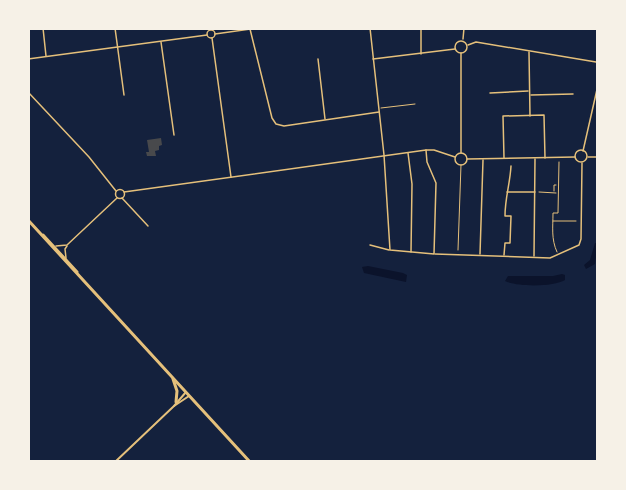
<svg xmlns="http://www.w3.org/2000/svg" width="626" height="490" font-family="'Titillium Web',sans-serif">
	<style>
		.water { fill: #0b132b }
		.building { fill: #48494c }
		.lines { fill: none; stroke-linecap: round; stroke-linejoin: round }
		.path { stroke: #e5c07b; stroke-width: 1 }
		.service { stroke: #e5c07b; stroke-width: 1 }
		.minor { stroke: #e5c07b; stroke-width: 1.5 }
		.tertiary { stroke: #e5c07b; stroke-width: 2 }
		.primary { stroke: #e5c07b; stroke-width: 3 }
	</style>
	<rect width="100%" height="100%" fill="#14213d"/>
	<g class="water">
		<path d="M595 243H598L595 264 586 269 584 265 590 260Z"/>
		<path d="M368 266 403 273 407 275 406 282 364 273 362 267Z"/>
		<path d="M562 274 565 275V280C554 287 517 287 505 281L508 276H553Z"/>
	</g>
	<path class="building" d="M161 138 162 145 159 146V150L155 151 156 156H147L146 152H149L147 140Z"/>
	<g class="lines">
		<g class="path">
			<path d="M554 191V185H556"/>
			<path d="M539 192 556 193"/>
			<path d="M553 221H576"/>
			<path d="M458 250 461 165"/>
			<path d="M557 252C551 239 553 227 553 213H558L559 162"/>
		</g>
		<path class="service" d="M381 108 415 104"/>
		<g class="minor">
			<path d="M43 28 46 56"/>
			<path d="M115 28 124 95"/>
			<path d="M370 28 384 155 390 250 434 254 436 183 427 162 426 150"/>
			<path d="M250 29 272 118 276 124 284 126 379 112"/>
			<circle cx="211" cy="34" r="4"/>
			<path d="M215 34 257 28"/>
			<path d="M212 38 231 177"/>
			<path d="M463 39 464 28"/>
			<circle cx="461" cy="47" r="6"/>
			<path d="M161 42 174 135"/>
			<path d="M468 45 476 42 596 62"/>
			<path d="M529 52 530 116"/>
			<path d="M421 54V28"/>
			<path d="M28 59 207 35"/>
			<path d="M318 59 325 119"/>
			<path d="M373 59 455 49"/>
			<path d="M598 60V67"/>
			<path d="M28 92 89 157 116 191"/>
			<path d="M490 93 528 91"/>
			<path d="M531 95 573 94"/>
			<circle cx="581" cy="156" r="6"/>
			<path d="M583 151 598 85"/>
			<path d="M408 153 412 184 411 252"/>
			<path d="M461 153V53"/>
			<circle cx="461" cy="159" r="6"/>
			<path d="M588 157H598"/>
			<path d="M504 158 503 116 544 115 545 158"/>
			<path d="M467 159 575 157"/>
			<circle cx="120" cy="194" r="4.5"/>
			<path d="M124 192 426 150H434L455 157"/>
			<path d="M507 192H535"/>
			<path d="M122 198 148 226"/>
			<path d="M370 245 389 250"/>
			<path d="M56 246 67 245 117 198"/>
			<path d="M435 254 550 258 579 245 581 239 582 163"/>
			<path d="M480 254 483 160"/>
			<path d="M504 255 505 243H510L511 216H505C505 198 510 184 511 166"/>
			<path d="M534 256 535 159"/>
			<path d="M66 258 65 249 67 246"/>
		</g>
		<g class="tertiary">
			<path d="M174 406 189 396"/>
			<path d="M115 462 174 406 186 392"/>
		</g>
		<g class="primary">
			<path d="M28 220C102 301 176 381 250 462"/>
			<path d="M43 235 77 272"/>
			<path d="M173 379 177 391 176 402"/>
		</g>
	</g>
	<rect width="626" height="490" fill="none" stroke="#f6f1e7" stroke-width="60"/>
</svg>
